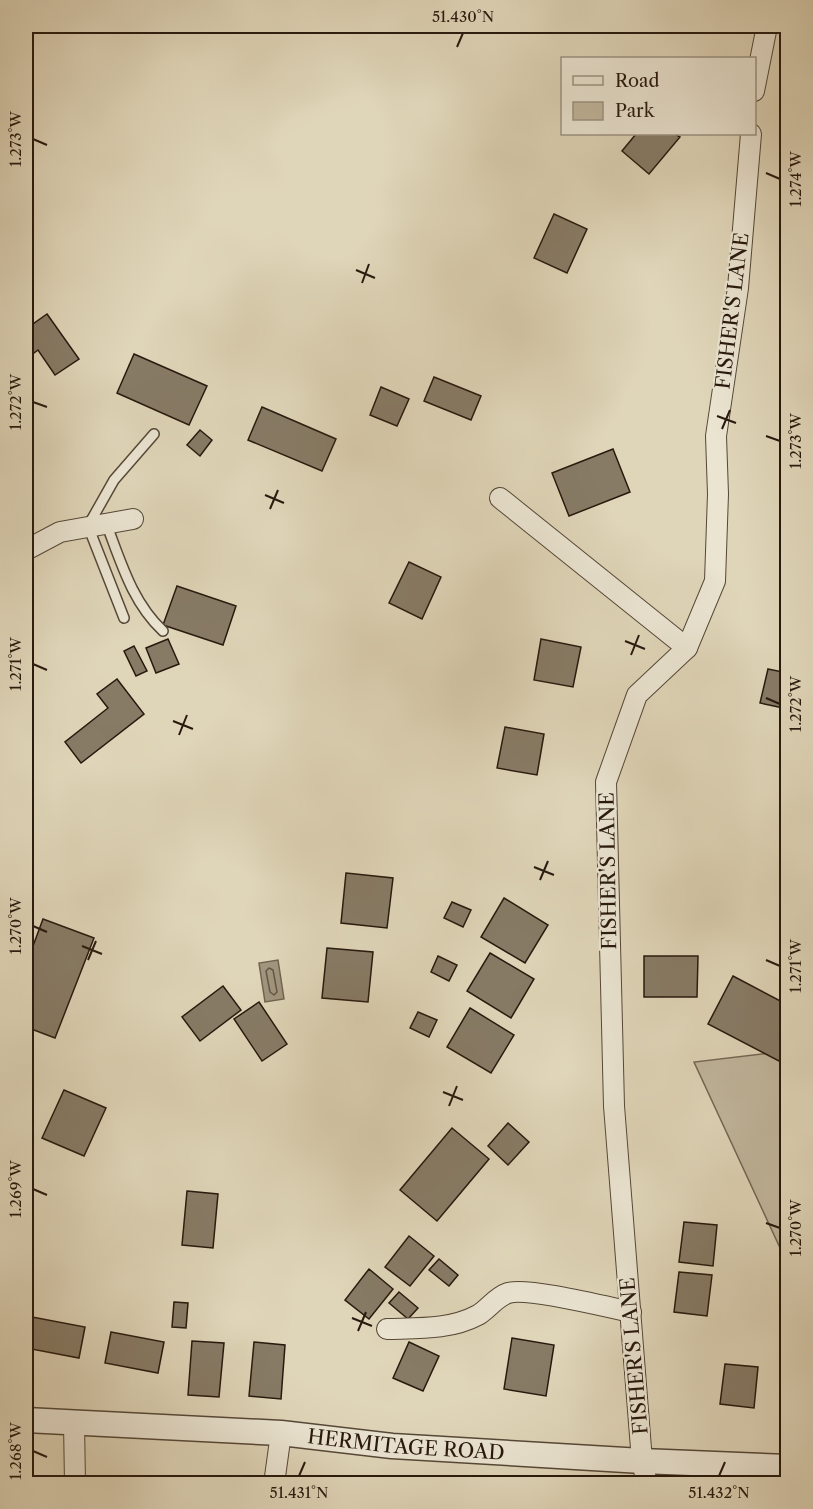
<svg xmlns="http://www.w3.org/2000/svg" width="813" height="1509" font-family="'Libre Caslon Text',serif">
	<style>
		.green { fill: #c0b59b; stroke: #746754; stroke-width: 1.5 }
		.water { fill: #a1957e; stroke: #716351; stroke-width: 1.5 }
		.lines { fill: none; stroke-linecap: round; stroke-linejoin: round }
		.shore { stroke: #645746; stroke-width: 1.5 }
		.building { fill: #877b66; stroke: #28190e; stroke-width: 1.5 }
		.service-casing { stroke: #564838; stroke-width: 12 }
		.minor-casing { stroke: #564838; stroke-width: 22 }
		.tertiary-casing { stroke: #564838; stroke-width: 27 }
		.service { stroke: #eae4d1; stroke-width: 9 }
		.minor { stroke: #eae4d1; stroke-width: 20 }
		.tertiary { stroke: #eae4d1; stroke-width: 24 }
		.ticks { fill: none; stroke: #28190e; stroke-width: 2 }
		.labels { text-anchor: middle; stroke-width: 4.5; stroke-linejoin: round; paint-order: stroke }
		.street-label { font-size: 20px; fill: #28190e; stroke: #eae4d1 }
		.neatline { fill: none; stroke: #28190e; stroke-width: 2 }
		.ticks-label { font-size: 15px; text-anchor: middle; fill: #28190e }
	</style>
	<rect width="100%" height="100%" fill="#dfd5b8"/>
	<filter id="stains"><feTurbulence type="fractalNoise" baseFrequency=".00333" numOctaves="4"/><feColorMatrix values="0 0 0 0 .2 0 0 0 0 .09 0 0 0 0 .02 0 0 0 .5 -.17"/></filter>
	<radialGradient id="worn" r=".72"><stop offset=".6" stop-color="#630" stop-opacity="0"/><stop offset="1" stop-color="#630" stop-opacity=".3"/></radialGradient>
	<path class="green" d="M787 1051V1263L694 1062Z"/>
	<path class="water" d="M278 960 284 999 265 1002 259 963Z"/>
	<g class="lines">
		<path class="shore" d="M269 968 273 970 277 992 274 995 270 992 266 971Z"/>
	</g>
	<g class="building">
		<path d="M636 134H675L680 137 649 174 622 151Z"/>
		<path d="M554 214 587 229 567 273 534 258Z"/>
		<path d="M47 314 79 359 55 375 38 350 26 359V329Z"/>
		<path d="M134 354 207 386 189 425 117 393Z"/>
		<path d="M434 377 481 396 471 420 424 401Z"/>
		<path d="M381 387 409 399 397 426 370 415Z"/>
		<path d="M262 407 336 439 322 471 248 440Z"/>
		<path d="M200 430 212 440 200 456 187 445Z"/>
		<path d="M613 449 630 492 569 516 552 473Z"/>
		<path d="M409 562 441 577 422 619 389 603Z"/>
		<path d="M177 586 236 606 223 645 163 625Z"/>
		<path d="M168 639 179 664 156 673 146 648Z"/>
		<path d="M541 639 581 647 573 687 534 680Z"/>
		<path d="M134 646 147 671 136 676 124 651Z"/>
		<path d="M768 669 788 673V709L760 703Z"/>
		<path d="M117 679 144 714 81 763 65 742 108 708 97 694Z"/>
		<path d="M505 727 544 734 537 775 497 768Z"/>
		<path d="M346 873 393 878 387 928 341 923Z"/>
		<path d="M504 898 548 925 525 963 481 937Z"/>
		<path d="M452 902 471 910 463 927 444 918Z"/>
		<path d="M43 919 94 938 55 1038 26 1027V965Z"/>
		<path d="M327 948 373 952 368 1002 322 998Z"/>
		<path d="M490 953 534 979 511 1018 467 991Z"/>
		<path d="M438 956 457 965 449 981 431 972Z"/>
		<path d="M644 956H698L697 997H644Z"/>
		<path d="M733 976 788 1005V1044L779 1061 708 1024Z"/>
		<path d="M223 986 241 1010 200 1041 182 1017Z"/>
		<path d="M259 1002 287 1044 262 1061 234 1019Z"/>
		<path d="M470 1008 514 1035 491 1073 447 1047Z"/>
		<path d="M418 1012 437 1020 429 1037 410 1028Z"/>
		<path d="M64 1090 106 1108 84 1156 42 1138Z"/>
		<path d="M508 1123 529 1142 508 1165 488 1146Z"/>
		<path d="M452 1128 489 1159 437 1221 400 1190Z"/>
		<path d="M187 1191 218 1194 213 1248 182 1245Z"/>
		<path d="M684 1222 717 1225 713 1266 679 1262Z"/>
		<path d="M409 1236 434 1256 410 1286 385 1267Z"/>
		<path d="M439 1259 458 1275 449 1286 429 1270Z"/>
		<path d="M369 1269 393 1289 369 1319 345 1300Z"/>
		<path d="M679 1272 712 1275 707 1316 674 1312Z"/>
		<path d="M399 1292 418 1308 408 1319 389 1303Z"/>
		<path d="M174 1302 188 1303 186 1328 172 1327Z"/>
		<path d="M32 1317 85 1327 79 1358 26 1348Z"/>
		<path d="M111 1332 164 1342 158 1373 105 1363Z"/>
		<path d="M512 1338 554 1345 546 1396 504 1389Z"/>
		<path d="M192 1341 224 1343 219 1397 188 1395Z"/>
		<path d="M254 1342 285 1345 281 1399 249 1396Z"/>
		<path d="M409 1342 439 1356 423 1391 393 1378Z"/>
		<path d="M782 1353H788V1378L781 1377Z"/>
		<path d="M725 1364 758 1367 754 1408 720 1404Z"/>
	</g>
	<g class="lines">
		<g class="service-casing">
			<g id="service">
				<path d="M106 523C121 562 132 602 163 631"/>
				<path d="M124 618 88 526 114 480 154 434"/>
			</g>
		</g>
		<g class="minor-casing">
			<g id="minor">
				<path d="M754 91 767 26"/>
				<path d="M500 498 687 648"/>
				<path d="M26 550 60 532 133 519"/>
				<path d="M387 1329C418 1328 450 1330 478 1315 488 1309 496 1297 508 1293 527 1287 607 1307 631 1312"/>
				<path d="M74 1422 75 1484"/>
				<path d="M274 1484 281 1433"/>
				<path d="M647 1484 642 1461 614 1106 606 782 637 695 687 648 715 581 718 494 716 436 738 288 751 134"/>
			</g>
		</g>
		<g class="tertiary-casing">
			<g id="tertiary">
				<path id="s1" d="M26 1420 281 1433 392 1446 642 1461 788 1467"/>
			</g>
		</g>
		<use href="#service" class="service"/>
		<use href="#minor" class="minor"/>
		<use href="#tertiary" class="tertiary"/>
	</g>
	<path class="ticks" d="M457 47 463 33M33 139 47 145M766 173 780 179M356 270 375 278M362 283 369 264M33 402 47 407M717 416 736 423M722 429 730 410M766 436 780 441M265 495 284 503M270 509 278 490M625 641 645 649M631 655 639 635M33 664 47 670M766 698 780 704M173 721 193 729M179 735 187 715M534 867 554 875M540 880 548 861M33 926 47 932M82 946 102 954M88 960 96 941M766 960 780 966M443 1092 463 1100M449 1106 457 1086M33 1189 47 1195M766 1223 780 1228M352 1318 372 1326M358 1331 366 1312M33 1451 47 1457M299 1476 305 1462M719 1476 725 1462"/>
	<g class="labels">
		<g class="street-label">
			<text transform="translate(732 311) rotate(-83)" y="7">FISHER'S LANE</text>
			<text transform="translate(608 871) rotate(-91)" y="7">FISHER'S LANE</text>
			<text transform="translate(634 1356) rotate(-95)" y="7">FISHER'S LANE</text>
			<text dy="7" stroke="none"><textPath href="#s1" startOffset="381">HERMITAGE ROAD</textPath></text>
		</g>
	</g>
	<rect width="813" height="1509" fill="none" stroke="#dfd5b8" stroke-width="66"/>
	<rect x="561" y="57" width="195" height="78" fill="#eae4d1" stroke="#9c9383" stroke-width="1.5"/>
	<rect x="573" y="76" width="30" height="9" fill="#eae4d1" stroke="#9c9383" stroke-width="1.5"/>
	<text x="615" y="87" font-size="18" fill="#28190e">Road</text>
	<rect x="573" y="102" width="30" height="18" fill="#c0b59b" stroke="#9c9383" stroke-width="1.5"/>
	<text x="615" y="117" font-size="18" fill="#28190e">Park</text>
	<rect x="33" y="33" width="747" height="1443" class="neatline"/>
	<g class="ticks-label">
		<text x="463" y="22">51.430°N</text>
		<text transform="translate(16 139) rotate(-90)" y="5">1.273°W</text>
		<text transform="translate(796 179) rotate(-90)" y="5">1.274°W</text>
		<text transform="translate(16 402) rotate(-90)" y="5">1.272°W</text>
		<text transform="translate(796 441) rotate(-90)" y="5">1.273°W</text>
		<text transform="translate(16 664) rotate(-90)" y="5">1.271°W</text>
		<text transform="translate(796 704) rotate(-90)" y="5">1.272°W</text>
		<text transform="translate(16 926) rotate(-90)" y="5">1.270°W</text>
		<text transform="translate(796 966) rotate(-90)" y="5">1.271°W</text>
		<text transform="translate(16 1189) rotate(-90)" y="5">1.269°W</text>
		<text transform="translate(796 1228) rotate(-90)" y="5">1.270°W</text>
		<text transform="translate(16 1451) rotate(-90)" y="5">1.268°W</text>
		<text x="299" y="1498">51.431°N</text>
		<text x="719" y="1498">51.432°N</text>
	</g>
	<rect width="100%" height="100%" filter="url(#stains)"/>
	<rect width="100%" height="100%" fill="url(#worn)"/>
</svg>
